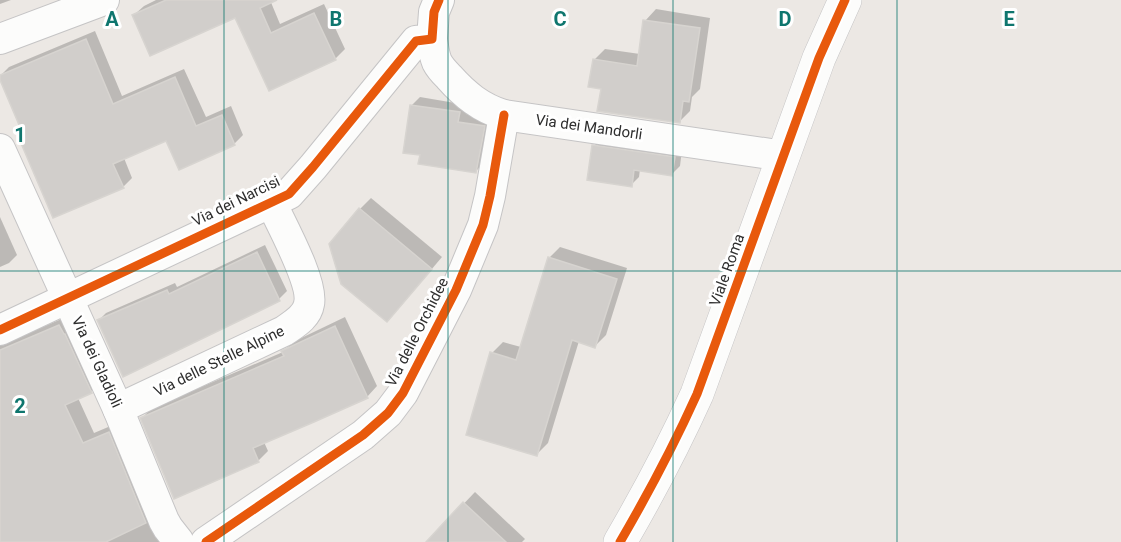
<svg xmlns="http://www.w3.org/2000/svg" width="1121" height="542" font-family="Roboto,sans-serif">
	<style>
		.shadow { fill: #0003 }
		.building { fill: #d1cecb; stroke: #d7d4d0; stroke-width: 1.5 }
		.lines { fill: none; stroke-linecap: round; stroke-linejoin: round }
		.street-casing { stroke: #c5c4c5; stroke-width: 32 }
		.secondary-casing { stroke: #c5c4c5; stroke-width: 34 }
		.street { stroke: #fcfcfb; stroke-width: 30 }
		.secondary { stroke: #fcfcfb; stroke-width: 33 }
		.cycleway-casing { stroke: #fff; stroke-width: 13 }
		.cycleway { stroke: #e8590c; stroke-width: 9 }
		.grid { fill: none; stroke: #0f766e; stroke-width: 1.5; stroke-opacity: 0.55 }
		.labels { text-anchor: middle; stroke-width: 6; stroke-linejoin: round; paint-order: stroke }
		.street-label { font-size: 15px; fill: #2e2e2e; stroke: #fff }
		.grid-label { font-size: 20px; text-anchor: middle; font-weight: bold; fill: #0f766e; stroke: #fff; stroke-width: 6; stroke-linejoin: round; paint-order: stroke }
	</style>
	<rect width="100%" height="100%" fill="#ece8e4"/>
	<g class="shadow">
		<path d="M0 0H11L0 4Z"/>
		<path d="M156 0H270L280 24 324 4 345 49 335 59 270 89 236 16 134 15 144 6Z"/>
		<path d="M656 9 710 18 700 89 692 97 690 111 679 122 602 88 594 60 605 49 640 54 645 21Z"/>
		<path d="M95 31 122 96 184 69 206 117 231 106 243 135 234 144 167 139 124 158 132 178 123 187 22 142 26 138 0 76 9 67Z"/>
		<path d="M420 97 467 105 466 114 492 118 484 163 476 171 412 105Z"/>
		<path d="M602 138 682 150 680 166 672 174 640 169 639 177 631 185 594 146Z"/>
		<path d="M371 198 442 257 398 309 387 320 360 209Z"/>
		<path d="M0 217 17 255 9 263 0 267Z"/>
		<path d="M265 245 287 291 279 299 123 375 98 321 106 313 175 283 177 287Z"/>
		<path d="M560 247 627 268 606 335 595 346 579 341 548 443 537 454 492 353 503 342 521 347 549 258Z"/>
		<path d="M71 315 102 380 91 391 78 398 94 433 120 422 170 542H0V345Z"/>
		<path d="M345 317 377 386 367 397 264 442 268 451 258 461 142 418 152 408 283 352 293 342Z"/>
		<path d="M475 492 525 539 522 542H439L433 536Z"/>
	</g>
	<g class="building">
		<path d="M166 0H277L260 8 271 33 314 13 336 60 269 91 235 18 150 56 132 15Z"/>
		<path d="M643 20 700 28 689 102 683 101 680 123 597 111 601 89 588 87 593 59 637 66Z"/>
		<path d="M86 39 113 104 175 77 196 126 222 115 235 145 179 170 166 141 113 164 124 188 53 218 20 141 25 139 0 80V75Z"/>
		<path d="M410 105 460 112 458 122 485 126 476 173 418 164 420 155 403 153Z"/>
		<path d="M592 145 675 157 672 176 634 170 632 187 587 180Z"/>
		<path d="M359 208 432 269 387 322 341 284 329 244Z"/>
		<path d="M257 252 280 301 123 377 97 320 167 290 169 294Z"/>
		<path d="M548 257 617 279 595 348 572 340 537 456 466 435 490 352 516 360Z"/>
		<path d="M59 325 64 334H65L92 393 65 405 83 443 109 432 146 523 106 542H0V350Z"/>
		<path d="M335 326 368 398 314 422 253 448 259 462 174 499 140 418 284 356 281 351Z"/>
		<path d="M463 502 506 542H426Z"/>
	</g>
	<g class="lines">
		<g class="street-casing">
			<g id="street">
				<path d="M0 39 104 0"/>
				<path d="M432 39C433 46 434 55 437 62 440 68 445 73 449 77 465 95 481 108 504 115L784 156"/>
				<path d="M0 149 118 409 164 521 168 528 179 542"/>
				<path d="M0 330 289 194 313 167 416 41 432 39 434 12 439 0"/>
				<path d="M118 409 284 331C294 324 307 317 309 304 314 283 281 224 271 202"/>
				<path d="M206 542 363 435 388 413 403 393 456 290 483 225 490 196 504 115"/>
			</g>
		</g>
		<g class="secondary-casing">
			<path id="secondary" d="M620 542C648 494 674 445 697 394L819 58 845 0"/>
		</g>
		<use href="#street" class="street"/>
		<use href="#secondary" class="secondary"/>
		<g class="cycleway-casing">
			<g id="cycleway">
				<path d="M0 330 289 194 313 167 416 41 432 39 434 12 439 0"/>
				<path d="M206 542 363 435 388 413 403 393 456 290 483 225 490 196 504 115"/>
				<path d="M620 542C648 494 674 445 697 394L819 58 845 0"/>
			</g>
		</g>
		<use href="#cycleway" class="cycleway"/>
	</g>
	<path class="grid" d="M224 0V542M448 0V542M673 0V542M897 0V542M0 271H1121"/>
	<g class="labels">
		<g class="street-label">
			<text transform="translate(589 127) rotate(8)" y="5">Via dei Mandorli</text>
			<text transform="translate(236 201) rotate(-26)" y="5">Via dei Narcisi</text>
			<text transform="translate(727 270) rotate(-70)" y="5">Viale Roma</text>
			<text transform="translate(417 332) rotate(-63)" y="5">Via delle Orchidee</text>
			<text transform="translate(219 361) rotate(-26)" y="5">Via delle Stelle Alpine</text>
			<text transform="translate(97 362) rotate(65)" y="5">Via dei Gladioli</text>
		</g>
	</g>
	<g class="grid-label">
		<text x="112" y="26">A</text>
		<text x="336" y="26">B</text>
		<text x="560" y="26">C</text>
		<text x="785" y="26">D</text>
		<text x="1009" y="26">E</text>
		<text x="20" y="142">1</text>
		<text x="20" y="413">2</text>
	</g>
</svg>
